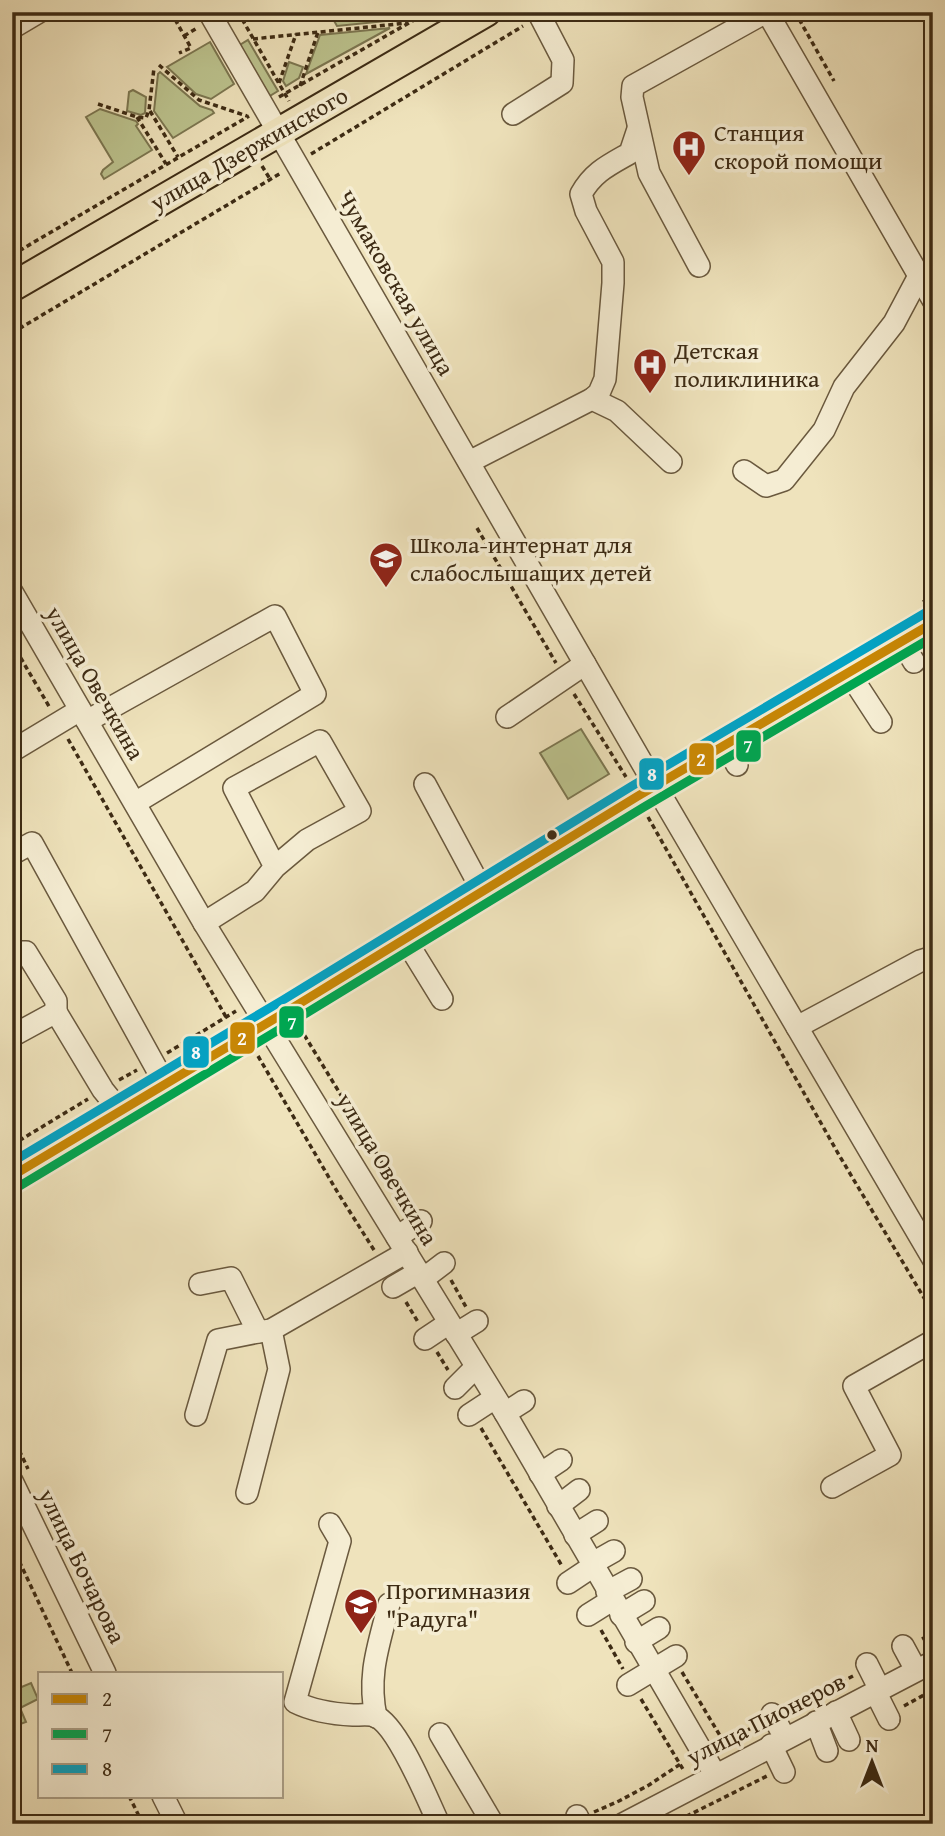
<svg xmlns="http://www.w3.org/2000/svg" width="945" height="1836" font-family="'Gentium Book Plus',serif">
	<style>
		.green { fill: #bcc38e; stroke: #7c7751; stroke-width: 2 }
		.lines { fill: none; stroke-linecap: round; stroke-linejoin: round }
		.minor-casing { stroke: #6a593e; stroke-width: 24 }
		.major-casing { stroke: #3d2b14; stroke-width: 32 }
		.path { stroke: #3d2b14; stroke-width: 3.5; stroke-dasharray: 5 3.5; stroke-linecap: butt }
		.minor { stroke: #f5edd3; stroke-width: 21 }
		.major { stroke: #efe3bc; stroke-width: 28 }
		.bus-1-casing { stroke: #f5edd3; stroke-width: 14 }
		.bus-2-casing { stroke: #f5edd3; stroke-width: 14 }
		.bus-3-casing { stroke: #f5edd3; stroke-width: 14 }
		.bus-1 { stroke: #c88705; stroke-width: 9 }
		.bus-2 { stroke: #00a651; stroke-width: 9 }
		.bus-3 { stroke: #03a3c5; stroke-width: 9 }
		.bus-dot { fill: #3d2b14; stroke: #f5edd3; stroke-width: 2.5 }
		.labels { text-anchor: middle; stroke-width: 7; stroke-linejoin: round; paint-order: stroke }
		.poi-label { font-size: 24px; fill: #3d2b14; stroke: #f5edd3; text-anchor: start }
		.street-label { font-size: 24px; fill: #3d2b14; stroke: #f5edd3 }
		.line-badge { stroke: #f5edd3; stroke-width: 2.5 }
		.badge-label { font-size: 19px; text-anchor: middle; font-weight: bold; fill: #fff }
	</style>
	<rect width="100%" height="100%" fill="#efe3bc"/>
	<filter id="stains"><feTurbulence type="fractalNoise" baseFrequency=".00286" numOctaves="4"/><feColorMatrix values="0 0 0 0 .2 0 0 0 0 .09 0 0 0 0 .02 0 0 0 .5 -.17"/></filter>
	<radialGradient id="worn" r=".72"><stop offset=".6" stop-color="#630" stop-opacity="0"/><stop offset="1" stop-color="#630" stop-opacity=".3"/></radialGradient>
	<g class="green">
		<path d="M329 12H418L406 19 337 26Z"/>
		<path d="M390 28 306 74 320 35Z"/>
		<path d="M248 40 278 91 268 97 238 46Z"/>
		<path d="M210 42 234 84 211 99 196 94 167 67Z"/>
		<path d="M289 62 303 67 299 78 286 86 283 81Z"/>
		<path d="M160 72 200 106 212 110 214 113 173 138 154 111 158 74Z"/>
		<path d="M133 90 146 97 145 113 141 115 127 111 129 92Z"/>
		<path d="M100 109 136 121 138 124 136 126 152 150 104 179 101 174 103 170 113 162 86 117Z"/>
		<path d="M581 729 609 774 568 799 540 753Z"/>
		<path d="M31 1683 38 1699 20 1708 26 1722 12 1727V1691Z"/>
	</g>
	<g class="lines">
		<g class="minor-casing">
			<g id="minor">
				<path d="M209 12 645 768 933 1259"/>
				<path d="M767 12 933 300"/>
				<path d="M12 28 39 12"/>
				<path d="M513 114 562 83 563 60 538 12"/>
				<path d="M699 266 649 173 632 97 633 86 766 12"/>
				<path d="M592 399 599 393 605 379 613 283V262L586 211 581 194C593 172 609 165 630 153L638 129"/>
				<path d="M469 462 592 399 617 411 671 462"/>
				<path d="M744 471 766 486 784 480 824 430 844 387 894 323 919 276"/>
				<path d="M12 592 204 923 505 1413 715 1774"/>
				<path d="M902 642 914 662"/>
				<path d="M849 673 881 722"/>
				<path d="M507 717 585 664"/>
				<path d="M87 721 275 616 315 694 135 803"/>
				<path d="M725 744 737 765"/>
				<path d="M12 751 80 710"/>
				<path d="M425 784 483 892"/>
				<path d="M12 854 32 843 165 1084"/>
				<path d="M204 923 255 891 275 867 307 840 360 811 320 741 234 788 275 867"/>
				<path d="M405 939 442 999"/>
				<path d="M12 952H26L56 1001V1012"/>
				<path d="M797 1027 920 961 933 957"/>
				<path d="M12 1036 56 1012 103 1090 120 1111"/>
				<path d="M397 1237 421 1221"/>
				<path d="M423 1279 444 1263"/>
				<path d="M200 1284 231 1278 258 1332 271 1330 407 1252"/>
				<path d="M393 1287 419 1272"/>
				<path d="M456 1334 477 1321"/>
				<path d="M425 1339 449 1323"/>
				<path d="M455 1388 476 1367"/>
				<path d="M505 1413 524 1401"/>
				<path d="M196 1415 218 1340 258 1332"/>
				<path d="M469 1415 495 1398"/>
				<path d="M540 1474 561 1460"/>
				<path d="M12 1481 105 1673"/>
				<path d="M832 1487 890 1455 854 1386 933 1341"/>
				<path d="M247 1493 279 1369 271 1330"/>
				<path d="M558 1506 579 1490"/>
				<path d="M330 1524 340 1541 295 1702C313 1711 333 1714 353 1715 360 1715 370 1714 375 1716 398 1725 428 1801 439 1824"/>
				<path d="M575 1535 597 1521"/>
				<path d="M591 1564 614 1551"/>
				<path d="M568 1583 592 1567"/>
				<path d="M607 1592 631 1579"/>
				<path d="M588 1615 612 1600"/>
				<path d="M621 1615 644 1601"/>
				<path d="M636 1642 659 1628"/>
				<path d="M903 1646 916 1670"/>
				<path d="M867 1664 880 1690"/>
				<path d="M628 1685 676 1656"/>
				<path d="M875 1691 889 1719"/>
				<path d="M836 1712 849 1740"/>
				<path d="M772 1714 785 1738"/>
				<path d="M376 1717C367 1674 379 1645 389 1604"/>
				<path d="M816 1722 827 1751"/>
				<path d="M440 1734 493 1824"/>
				<path d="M771 1745 784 1772"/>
				<path d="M163 1796 177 1824"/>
				<path d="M577 1816 581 1824"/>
				<path d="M623 1824 933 1662"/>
			</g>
		</g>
		<g class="major-casing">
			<g id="major">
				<path d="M12 287 486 12"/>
				<path d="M12 1176 289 1010 638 796 933 623"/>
			</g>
		</g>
		<g class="path">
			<path d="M171 12 191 48 179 53"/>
			<path d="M238 12 289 101"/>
			<path d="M795 12 834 81"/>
			<path d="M184 36 197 28"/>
			<path d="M253 39 407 23"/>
			<path d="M159 65 199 100 247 116"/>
			<path d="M279 83 296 34"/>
			<path d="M300 86 318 32"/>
			<path d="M279 97 428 12"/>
			<path d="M98 104 137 117 146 118 149 110 154 68"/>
			<path d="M150 111 178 157"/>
			<path d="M137 117 166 164"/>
			<path d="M311 154 523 26"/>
			<path d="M262 166 270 179"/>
			<path d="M12 255 249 116"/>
			<path d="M12 333 281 173"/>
			<path d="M477 528 556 663"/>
			<path d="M923 602 933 596"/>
			<path d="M12 643 50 708"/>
			<path d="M574 694 626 777"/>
			<path d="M68 739 226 1017"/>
			<path d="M648 817 839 1155 933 1313"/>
			<path d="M300 1028 391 1177 403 1206"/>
			<path d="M167 1053 236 1011"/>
			<path d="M258 1056 338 1193 374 1250"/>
			<path d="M119 1080 137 1070"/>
			<path d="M12 1145 88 1099"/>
			<path d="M451 1280 466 1307"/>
			<path d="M406 1302 418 1322"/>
			<path d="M437 1352 448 1370"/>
			<path d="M481 1428 562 1566"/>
			<path d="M12 1435 28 1469"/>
			<path d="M12 1546 72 1673"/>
			<path d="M601 1630 623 1669"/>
			<path d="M922 1639 933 1633"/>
			<path d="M682 1672 728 1749"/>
			<path d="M641 1699 684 1771"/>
			<path d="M904 1706 933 1690"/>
			<path d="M788 1709 853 1676"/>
			<path d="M723 1743 757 1725"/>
			<path d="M129 1796 143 1824"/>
			<path d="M594 1812 619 1801 649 1785 682 1763"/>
			<path d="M671 1824 767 1776"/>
		</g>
		<use href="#minor" class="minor"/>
		<use href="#major" class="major"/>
		<g class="bus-1-casing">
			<path id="bus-1" d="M12 1176 289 1010 638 796 933 623"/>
		</g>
		<g class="bus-2-casing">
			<path id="bus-2" d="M18 1187 295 1020 644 807 933 637"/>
		</g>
		<g class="bus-3-casing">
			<path id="bus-3" d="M12 1162 283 1000 632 786 927 612"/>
		</g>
		<use href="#bus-1" class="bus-1"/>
		<use href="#bus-2" class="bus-2"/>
		<use href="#bus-3" class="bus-3"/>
	</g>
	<defs>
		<g id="hospital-pin" transform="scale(1.75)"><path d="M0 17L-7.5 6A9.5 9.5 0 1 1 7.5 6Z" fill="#8f2418" stroke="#f5edd3"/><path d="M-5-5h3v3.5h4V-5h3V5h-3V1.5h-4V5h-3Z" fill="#fff"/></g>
		<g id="school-pin" transform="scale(1.75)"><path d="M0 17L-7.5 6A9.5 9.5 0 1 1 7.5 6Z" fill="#8f2418" stroke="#f5edd3"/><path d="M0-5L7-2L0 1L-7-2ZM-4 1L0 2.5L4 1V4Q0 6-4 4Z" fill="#fff"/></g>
	</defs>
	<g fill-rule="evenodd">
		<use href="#hospital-pin" x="689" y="147"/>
		<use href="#hospital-pin" x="650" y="365"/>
		<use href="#school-pin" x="386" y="559"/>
		<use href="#school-pin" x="361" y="1605"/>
	</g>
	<circle class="bus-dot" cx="552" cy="835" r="6"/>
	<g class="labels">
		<g class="poi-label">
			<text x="714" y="141">Станция<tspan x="714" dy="28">скорой помощи</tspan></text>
			<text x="674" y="359">Детская<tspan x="674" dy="28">поликлиника</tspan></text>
			<text x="410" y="553">Школа-интернат для<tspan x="410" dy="28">слабослышащих детей</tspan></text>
			<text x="386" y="1599">Прогимназия<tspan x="386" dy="28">"Радуга"</tspan></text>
		</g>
		<g class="street-label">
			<text transform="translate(249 149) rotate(-30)" y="8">улица Дзержинского</text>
			<text transform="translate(396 283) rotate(60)" y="8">Чумаковская улица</text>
			<text transform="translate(95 683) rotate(60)" y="8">улица Овечкина</text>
			<text transform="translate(387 1169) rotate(59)" y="8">улица Овечкина</text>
			<text transform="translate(82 1566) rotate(64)" y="8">улица Бочарова</text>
			<text transform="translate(766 1719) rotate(-27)" y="8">улица Пионеров</text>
		</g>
	</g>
	<g class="line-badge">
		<rect x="735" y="729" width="27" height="34" rx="7" fill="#00a651"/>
		<rect x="688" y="742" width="27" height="34" rx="7" fill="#c88705"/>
		<rect x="638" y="757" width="27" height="34" rx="7" fill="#03a3c5"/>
		<rect x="278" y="1005" width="27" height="34" rx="7" fill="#00a651"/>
		<rect x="229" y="1021" width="27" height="34" rx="7" fill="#c88705"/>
		<rect x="182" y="1035" width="28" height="34" rx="7" fill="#03a3c5"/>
	</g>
	<g class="badge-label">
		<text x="748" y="752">7</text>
		<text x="701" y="766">2</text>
		<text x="652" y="781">8</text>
		<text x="292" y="1029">7</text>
		<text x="242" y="1045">2</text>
		<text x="196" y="1059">8</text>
	</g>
	<rect width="945" height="1836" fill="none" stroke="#efe3bc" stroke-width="42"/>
	<rect x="14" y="14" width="917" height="1808" fill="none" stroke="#3d2b14" stroke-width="3.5"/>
	<rect x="21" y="21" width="903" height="1794" fill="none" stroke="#3d2b14" stroke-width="2"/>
	<rect x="38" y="1672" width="245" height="126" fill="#f5edd3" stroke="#ab9f87" stroke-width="2"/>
	<rect x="52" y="1694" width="35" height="10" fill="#c88705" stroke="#ab9f87" stroke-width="2"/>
	<text x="102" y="1706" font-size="21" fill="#3d2b14">2</text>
	<rect x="52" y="1729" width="35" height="10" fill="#00a651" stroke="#ab9f87" stroke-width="2"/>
	<text x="102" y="1742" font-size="21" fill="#3d2b14">7</text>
	<rect x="52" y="1764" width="35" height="10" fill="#03a3c5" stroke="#ab9f87" stroke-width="2"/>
	<text x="102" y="1776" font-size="21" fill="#3d2b14">8</text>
	<g transform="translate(872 1762)" stroke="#f5edd3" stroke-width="5" paint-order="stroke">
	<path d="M0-5L12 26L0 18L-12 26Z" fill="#3d2b14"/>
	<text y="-10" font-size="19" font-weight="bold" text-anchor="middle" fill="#3d2b14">N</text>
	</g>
	<rect width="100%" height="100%" filter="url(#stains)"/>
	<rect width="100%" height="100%" fill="url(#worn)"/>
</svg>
